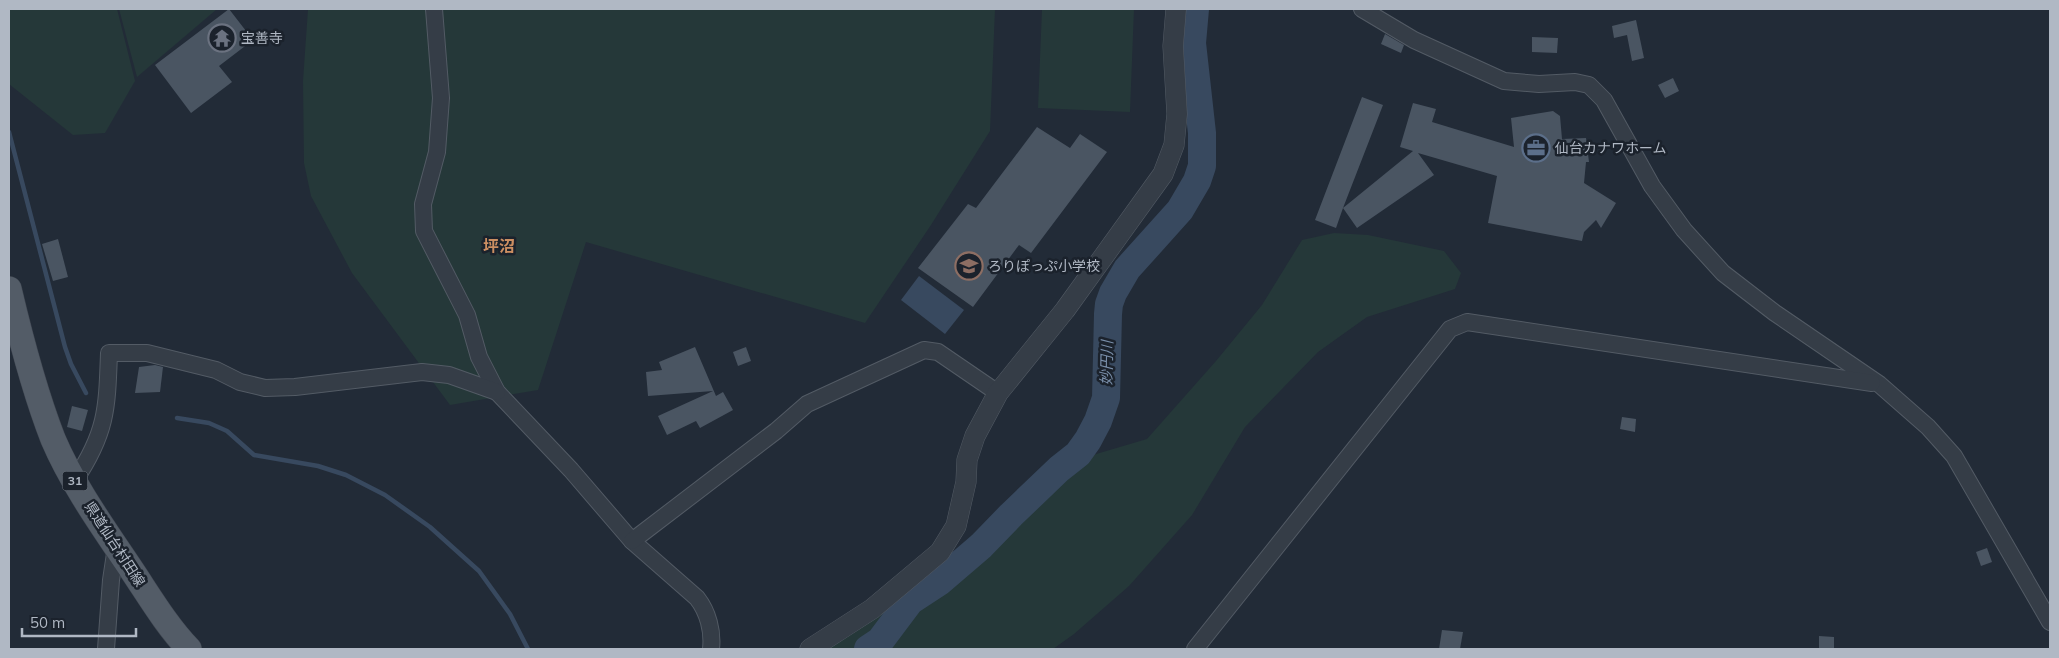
<svg xmlns="http://www.w3.org/2000/svg" width="2059" height="658" font-family="Mulish,'Noto Sans JP',sans-serif">
	<style>
		.green { fill: #253839 }
		.water { fill: #38495f }
		.lines { fill: none; stroke-linecap: round; stroke-linejoin: round }
		.stream { stroke: #38495f; stroke-width: 4.5 }
		.river { stroke: #38495f; stroke-width: 28 }
		.building { fill: #4a5562 }
		.minor-casing { stroke: #535b65; stroke-width: 18 }
		.tertiary-casing { stroke: #535b65; stroke-width: 21 }
		.primary-casing { stroke: #3f4651; stroke-width: 26 }
		.minor { stroke: #353d47; stroke-width: 16 }
		.tertiary { stroke: #353d47; stroke-width: 20 }
		.primary { stroke: #535c67; stroke-width: 25 }
		.labels { text-anchor: middle; stroke-width: 5; stroke-linejoin: round; paint-order: stroke }
		.shield { fill: #1b222c; stroke: #838b96; stroke-width: 1 }
		.shield-label { font-size: 12px; font-weight: bold; fill: #b0b8c4 }
		.poi-label { font-size: 14px; fill: #b0b8c4; stroke: #1b222c; text-anchor: start }
		.street-label { font-size: 14px; fill: #b0b8c4; stroke: #1b222c }
		.water-label { font-size: 15px; font-style: italic; fill: #7a8faa; stroke: #1b222c }
		.quarter-label { font-size: 16px; font-weight: bold; fill: #cc8f62; stroke: #1b222c }
	</style>
	<rect width="100%" height="100%" fill="#222b37"/>
	<g class="green">
		<path d="M9 9H117L135 81 105 133 73 135 9 84Z"/>
		<path d="M119 9H217L137 77Z"/>
		<path d="M308 9H995L990 131 931 225 865 323 586 242 538 390 450 405 352 273 311 196 304 163 303 81Z"/>
		<path d="M1042 9H1134L1130 112 1038 108Z"/>
		<path d="M1334 233 1368 235 1444 251 1461 273 1455 289 1367 317 1318 352 1245 427 1192 515 1129 586 1074 634 1053 649H827L854 633 938 567 1042 470 1147 439 1216 361 1262 305 1302 240Z"/>
	</g>
	<path class="water" d="M919 276 964 310 945 334 901 300Z"/>
	<g class="lines">
		<g class="stream">
			<path d="M9 132 65 347 71 364 86 393"/>
			<path d="M177 418 209 423 227 431 254 455 318 466 346 475 385 495 430 527 479 571 510 614 528 649"/>
		</g>
		<path class="river" d="M868 649 880 641 910 601 939 582 981 546 1011 515 1059 469 1078 454 1088 440 1098 421 1106 398 1108 314 1109 304 1113 293 1127 269 1180 210 1197 181 1202 166V133L1192 43 1195 9"/>
	</g>
	<g class="building">
		<path d="M229 9 253 40 219 66 232 82 191 113 155 65Z"/>
		<path d="M1636 20 1644 58 1632 61 1627 35 1614 38 1612 26Z"/>
		<path d="M1385 34 1404 45 1401 53 1381 44Z"/>
		<path d="M1532 37 1558 38 1557 53 1532 52Z"/>
		<path d="M1673 78 1679 91 1665 98 1658 85Z"/>
		<path d="M1362 97 1383 105 1343 208 1413 151 1400 147 1413 103 1436 109 1432 122 1514 147 1511 118 1553 111 1560 116 1562 139 1586 138 1589 162H1586L1584 183 1616 203 1601 228 1596 220 1584 232 1582 241 1488 223 1497 176 1418 153 1434 175 1357 228 1343 208 1336 228 1315 220Z"/>
		<path d="M1037 127 1070 148 1080 134 1107 152 1031 253 1019 245 973 307 918 268 968 204 976 208Z"/>
		<path d="M58 239 68 277 53 281 42 244Z"/>
		<path d="M695 347 716 396 723 392 733 410 700 428 696 421 667 435 658 416 713 391 648 396 646 372 662 370 659 362Z"/>
		<path d="M746 347 751 361 738 366 733 352Z"/>
		<path d="M155 365 163 367 160 392 135 393 139 367Z"/>
		<path d="M72 406 88 410 82 431 67 427Z"/>
		<path d="M1622 417 1636 419 1635 432 1620 429Z"/>
		<path d="M1987 548 1992 562 1981 566 1976 552Z"/>
		<path d="M1442 630 1463 632 1460 649H1439Z"/>
		<path d="M1819 636 1834 637V649H1819Z"/>
	</g>
	<g class="lines">
		<g class="minor-casing">
			<g id="minor">
				<path d="M434 9 441 98 437 152 423 204 424 231 467 315 479 357 497 392 571 470 632 541 697 598C708 612 713 631 711 649"/>
				<path d="M1362 9 1414 40 1504 81 1539 84 1575 82 1589 85 1604 100 1652 186 1684 230 1723 273 1775 313 1879 384 1928 427 1954 456 2050 622"/>
				<path d="M75 480C107 432 107 408 109 353H147L216 370 240 382 265 388 295 387 422 372 449 375 497 392"/>
				<path d="M632 541 776 431 807 404 924 350 938 352 998 393"/>
				<path d="M106 649 111 580 116 547"/>
				<path d="M1195 649 1450 329 1467 322 1872 383"/>
			</g>
		</g>
		<g class="tertiary-casing">
			<path id="tertiary" d="M810 649 872 609 940 552 956 526 966 482 967 460 975 436 998 393 1065 310 1163 174 1174 145 1177 114 1173 46 1176 9"/>
		</g>
		<g class="primary-casing">
			<path id="primary" d="M9 289C21 340 34 390 53 439 73 486 105 530 133 572 151 599 167 626 189 649"/>
		</g>
		<use href="#minor" class="minor"/>
		<use href="#tertiary" class="tertiary"/>
		<use href="#primary" class="primary"/>
	</g>
	<defs>
		<g id="temple-ring" transform="scale(1.4375)"><circle r="9.5" fill="#1b222c" stroke="#6b7280" stroke-width="1.5"/><path d="M0-6L5-2H3V0L6.5 2.5H4V6H1.5V3h-3V6H-4V2.5H-6.5L-3 0V-2H-5Z" fill="#6b7280"/></g>
		<g id="office-ring" transform="scale(1.4375)"><circle r="9.5" fill="#1b222c" stroke="#5c6f8a" stroke-width="1.5"/><path d="M-6-3h4V-5.5h4V-3h4V5H-6ZM-1-4.5V-3h2v-1.5ZM-6 0V1H6V0Z" fill="#5c6f8a"/></g>
		<g id="school-ring" transform="scale(1.4375)"><circle r="9.5" fill="#1b222c" stroke="#8d6e63" stroke-width="1.5"/><path d="M0-5L7-2L0 1L-7-2ZM-4 1L0 2.5L4 1V4Q0 6-4 4Z" fill="#8d6e63"/></g>
	</defs>
	<g fill-rule="evenodd">
		<use href="#temple-ring" x="222" y="38"/>
		<use href="#office-ring" x="1536" y="148"/>
		<use href="#school-ring" x="969" y="266"/>
	</g>
	<g class="labels">
		<rect class="shield" x="62.5" y="471.5" width="25" height="19" rx="4"/>
		<g class="shield-label">
			<text x="75" y="485">31</text>
		</g>
		<g class="poi-label">
			<text x="241" y="43">宝善寺</text>
			<text x="1555" y="153">仙台カナワホーム</text>
			<text x="988" y="271">ろりぽっぷ小学校</text>
		</g>
		<g class="street-label">
			<text transform="translate(115 544) rotate(57)" y="5">県道仙台村田線</text>
		</g>
		<g class="water-label">
			<text transform="translate(1107 363) rotate(-89)" y="5">妙円川</text>
		</g>
		<g class="quarter-label">
			<text x="499" y="252">坪沼</text>
		</g>
	</g>
	<rect width="2059" height="658" fill="none" stroke="#b0b8c4" stroke-width="20"/>
	<path d="M22 628v8h114v-8" fill="none" stroke="#b0b8c4" stroke-width="2.5"/>
	<text x="30" y="628" font-size="15" fill="#b0b8c4" stroke="#1b222c" stroke-width="4" paint-order="stroke">50 m</text>
</svg>
